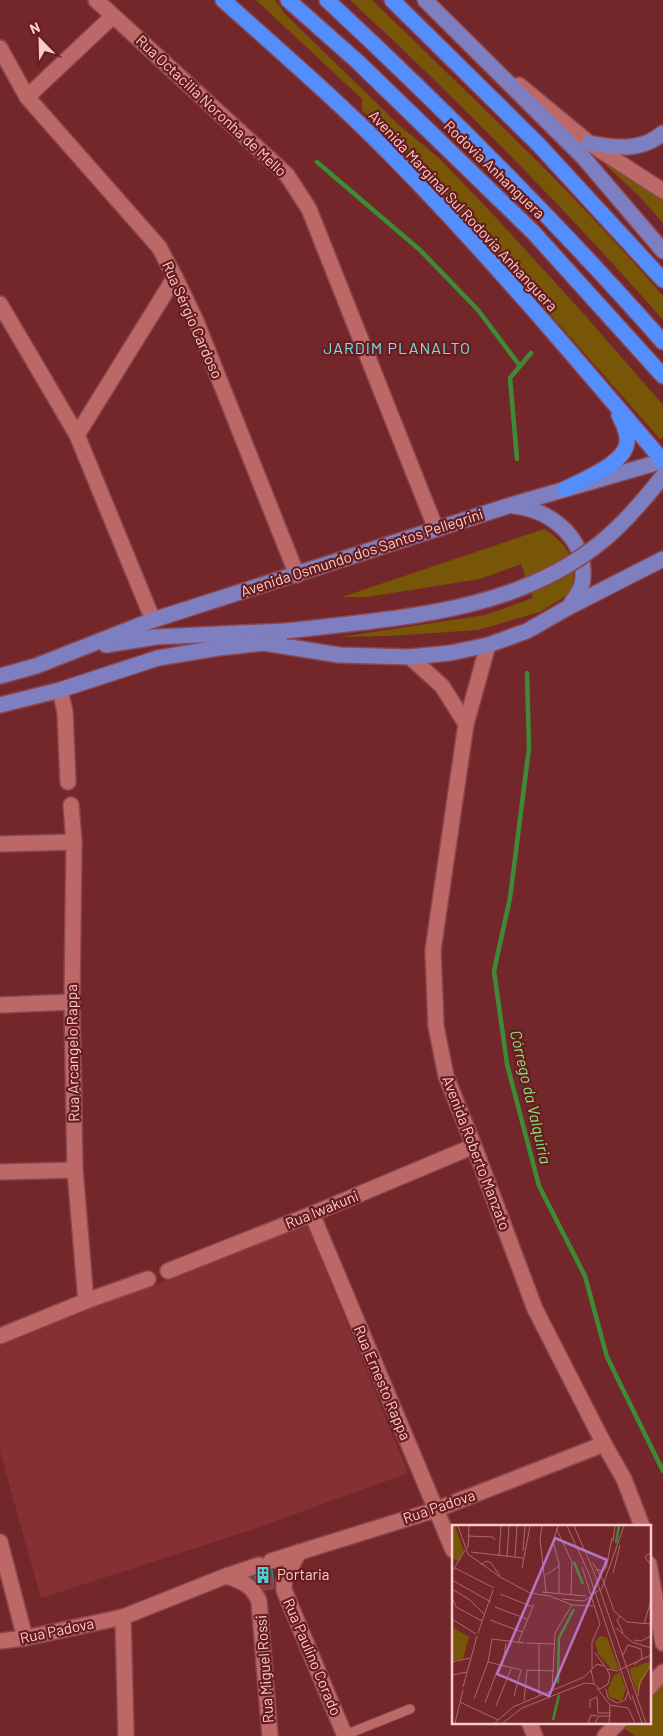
<svg xmlns="http://www.w3.org/2000/svg" width="663" height="1736" font-family="Barlow,sans-serif">
	<style>
		.built { fill: #853134 }
		.green { fill: #775607 }
		.lines { fill: none; stroke-linecap: round; stroke-linejoin: round }
		.stream { stroke: #3e8b36; stroke-width: 4.5 }
		.building { fill: #28686d; stroke: #308e94 }
		.street-tunnel { stroke: #884042; stroke-width: 15; stroke-dasharray: 15 8; stroke-linecap: butt }
		.lane-casing { stroke: #8a464c; stroke-width: 11 }
		.street-casing { stroke: #8a464c; stroke-width: 18 }
		.secondary-casing { stroke: #8a464c; stroke-width: 18 }
		.primary-casing { stroke: #8a464c; stroke-width: 18 }
		.highway-casing { stroke: #8a464c; stroke-width: 18 }
		.lane { stroke: #bb6866; stroke-width: 9 }
		.street { stroke: #bb6866; stroke-width: 15 }
		.secondary { stroke: #bb6866; stroke-width: 15 }
		.primary { stroke: #7d7fc1; stroke-width: 15 }
		.highway { stroke: #548efd; stroke-width: 15 }
		.primary-bridge-casing { stroke: #8a464c; stroke-width: 18; stroke-linecap: butt }
		.primary-bridge { stroke: #7d7fc1; stroke-width: 15 }
		.labels { text-anchor: middle; stroke-width: 4.5; stroke-linejoin: round; paint-order: stroke }
		.street-label { font-size: 15px; fill: #fbccc9; stroke: #671c1f }
		.poi-label { font-size: 15px; fill: #fbccc9; stroke: #671c1f; text-anchor: start }
		.neighbourhood-label { font-size: 16px; letter-spacing: 1px; fill: #74e0e8; stroke: #671c1f }
		.water-label { font-size: 16px; font-style: italic; fill: #86e87c; stroke: #671c1f }
		.inset-river { fill: none; stroke: #3e8b36; stroke-width: 2.5 }
		.inset-road { fill: none; stroke: #aa696a; stroke-width: 1 }
		.view { fill: #b574c4; fill-opacity: 0.15; stroke: #b574c4; stroke-width: 2.5 }
		.inset-edge { fill: none; stroke: #fbccc9; stroke-width: 2.5 }
	</style>
	<rect width="100%" height="100%" fill="#74272a"/>
	<path class="built" d="M307 1225 408 1473 251 1530 41 1598 0 1451V1343L155 1285Z"/>
	<g class="green">
		<path d="M256 0H275L285 14 398 124 439 158 489 210 583 313 663 405V436L661 440 444 194 362 110V99Z"/>
		<path d="M350 0H372C471 97 573 191 663 296V320C565 208 459 101 350 0Z"/>
		<path d="M593 153 663 198V223L640 197Z"/>
		<path d="M544 529C571 546 576 561 572 592L540 612 478 630 389 636 340 637 485 615 533 598 521 564 480 579 367 597H342Z"/>
		<path d="M663 1677V1736H635L625 1729 617 1728 622 1722H649V1693Z"/>
	</g>
	<g class="lines">
		<g class="stream">
			<path d="M317 162 420 250 478 310 520 366"/>
			<path d="M517 459 510 378 531 353"/>
			<path d="M527 673 529 748 510 898 494 971 507 1064 539 1186 585 1276 607 1357 663 1471"/>
		</g>
	</g>
	<path class="building" d="M267 1569 272 1570 274 1588 263 1590 260 1584 259 1579H255L254 1577 262 1574Z"/>
	<g class="lines">
		<path class="street-tunnel" d="M260 1584 273 1582"/>
		<g class="lane-casing">
			<path id="lane" d="M345 1735 410 1709"/>
		</g>
		<g class="street-casing">
			<g id="street">
				<path d="M96 0 287 175 309 209 436 529"/>
				<path d="M0 48 27 97 159 247 175 277 196 321 297 575"/>
				<path d="M27 97 113 16"/>
				<path d="M0 304 77 435 153 620"/>
				<path d="M77 435 175 277"/>
				<path d="M488 645 466 724 433 950 436 1026 446 1076 474 1146 535 1309 604 1444 624 1479 642 1526"/>
				<path d="M410 657 442 686 466 724"/>
				<path d="M60 690 65 712 68 782"/>
				<path d="M71 805 74 842 72 1002 75 1170 86 1301"/>
				<path d="M0 844 74 842"/>
				<path d="M0 1005 72 1002"/>
				<path d="M0 1172 75 1170"/>
				<path d="M312 1214 453 1550"/>
				<path d="M168 1271 312 1214 474 1146"/>
				<path d="M0 1336 86 1301 148 1279"/>
				<path d="M0 1542 25 1638"/>
				<path d="M299 1552 284 1580V1590L345 1736"/>
				<path d="M271 1561 435 1510 604 1444"/>
				<path d="M649 1564 663 1643"/>
				<path d="M226 1576 259 1565"/>
				<path d="M123 1617 126 1736"/>
				<path d="M0 1641 25 1638 123 1617 226 1576C242 1581 252 1585 259 1601L270 1736"/>
				<path d="M529 1722 535 1736"/>
			</g>
		</g>
		<g class="secondary-casing">
			<g id="secondary">
				<path d="M519 85 589 143 663 191"/>
				<path d="M649 1688 663 1672"/>
				<path d="M605 1736 619 1722"/>
			</g>
		</g>
		<g class="primary-casing">
			<g id="primary">
				<path d="M425 0 583 157 663 251"/>
				<path d="M589 143C615 148 641 152 663 133"/>
				<path d="M514 506C553 510 590 542 582 584 580 592 573 600 569 607"/>
				<path d="M106 645 155 637 286 631"/>
				<path d="M0 676 36 666 153 620 511 505 663 461"/>
				<path d="M0 705 60 690 158 658 218 648 264 643 339 655 410 657 450 653 488 645 527 631 569 607 663 559"/>
			</g>
		</g>
		<g class="highway-casing">
			<g id="highway">
				<path d="M223 0C280 51 338 101 392 156 487 253 575 357 663 461"/>
				<path d="M288 0 358 62 533 232 663 376"/>
				<path d="M327 0C444 109 557 222 663 342"/>
				<path d="M392 0 538 144 663 280"/>
				<path d="M565 489C582 480 627 463 627 441 628 432 623 423 619 415"/>
			</g>
		</g>
		<use href="#lane" class="lane"/>
		<use href="#street" class="street"/>
		<use href="#secondary" class="secondary"/>
		<use href="#primary" class="primary"/>
		<use href="#highway" class="highway"/>
		<g class="primary-bridge-casing">
			<path id="primary-bridge" d="M286 631C394 618 512 614 600 543 624 524 644 500 663 476"/>
		</g>
		<use href="#primary-bridge" class="primary-bridge"/>
	</g>
	<defs>
		<g id="building-bare" transform="scale(1.35)"><path d="M-4-6H4V6H1V3H-1V6H-4ZM-2.5-4.3h1.7v1.8h-1.7ZM.8-4.3h1.7v1.8H.8ZM-2.5-1h1.7V.8h-1.7ZM.8-1h1.7V.8H.8Z" fill="#51ccd5" stroke="#671c1f" stroke-width="2.5" paint-order="stroke"/></g>
	</defs>
	<g fill-rule="evenodd">
		<use href="#building-bare" x="263" y="1575"/>
	</g>
	<g class="labels">
		<g class="street-label">
			<text transform="translate(211 106) rotate(43)" y="5">Rua Octacilia Noronha de Mello</text>
			<text transform="translate(494 170) rotate(44)" y="5">Rodovia Anhanguera</text>
			<text transform="translate(463 211) rotate(47)" y="5">Avenida Marginal Sul Rodovia Anhanguera</text>
			<text transform="translate(192 320) rotate(66)" y="5">Rua Sérgio Cardoso</text>
			<text transform="translate(362 553) rotate(-18)" y="5">Avenida Osmundo dos Santos Pellegrini</text>
			<text transform="translate(73 1053) rotate(-91)" y="5">Rua Arcangelo Rappa</text>
			<text transform="translate(476 1153) rotate(69)" y="5">Avenida Roberto Manzato</text>
			<text transform="translate(322 1210) rotate(-22)" y="5">Rua Iwakuni</text>
			<text transform="translate(382 1383) rotate(67)" y="5">Rua Ernesto Rappa</text>
			<text transform="translate(439 1507) rotate(-19)" y="5">Rua Padova</text>
			<text transform="translate(57 1631) rotate(-12)" y="5">Rua Padova</text>
			<text transform="translate(312 1657) rotate(67)" y="5">Rua Paulino Corado</text>
			<text transform="translate(265 1669) rotate(-94)" y="5">Rua Miguel Rossi</text>
		</g>
		<g class="poi-label">
			<text x="277" y="1580">Portaria</text>
		</g>
		<g class="neighbourhood-label">
			<text x="397" y="354">JARDIM PLANALTO</text>
		</g>
		<g class="water-label">
			<text transform="translate(531 1097) rotate(77)" y="6">Córrego da Valquiria</text>
		</g>
	</g>
	<g transform="translate(452 1525)">
		<rect width="199" height="199" fill="#74272a"/>
		<path d="M0 1H3L12 26 6 36 0 33ZM0 102 17 112 11 134 0 136ZM148 111 155 112 167 144 160 145 146 129 143 116ZM199 136V139L185 167 177 144ZM168 147 174 164 170 176 157 172 156 163 162 151Z" fill="#775607"/>
		<path class="inset-river" d="M164 18 167 1M122 37 131 59M106 158 107 113 122 84M101 195 107 170"/>
		<path class="inset-road" d="M6 1 16 29 48 52 78 68 98 71 120 80 142 81M90 1 88 14 94 67M106 1 101 17 107 38V68M115 1 137 49 179 175M122 1 140 42 194 198M104 3 120 37 119 69M16 11 41 12 43 15M161 16 163 1M16 23 17 1M71 26 73 1M19 27 71 33M199 27 193 32 199 40M47 31 49 1M55 32 57 1M63 32 65 1M141 38 151 55 162 86 175 97 199 99M29 40 34 36 39 38 48 51M130 42 148 99 140 117V143M3 43 42 63M70 43 78 1M144 44 150 46 154 43 160 13M0 47 13 25M161 48 168 20M94 50 107 41M0 55 39 77M0 64 18 75 33 90M90 67 134 71M48 69 81 82M0 72 4 82 30 96M110 74 132 76 150 63 172 1M43 82 75 94M168 91 165 95 171 108M0 94 24 109M38 95 70 107M192 99 199 75M164 103 180 117 199 123M26 108 41 65M182 115 189 116 199 111M66 118 82 79M74 118 102 119M87 119V171M143 128 155 144 158 151 156 159 148 164 142 159 139 145 145 139 152 141M171 130 176 120 189 124 190 133 182 140M0 137 18 133M36 137 69 145 62 171M50 142 54 118M155 144 165 146 199 130M74 145 102 146M0 150 15 147M11 162 25 111M145 163 158 180 176 183 183 198M154 164 156 173 165 178 173 175 176 167M100 166 103 108 120 80M180 170 190 198M186 171 188 157 199 140M22 174 36 137 40 114 72 118M72 176 75 145M8 177 46 195M33 178 47 141M44 181 59 144M138 183V175L145 172 146 188H159M3 198 11 165M43 198 61 182 132 152 139 145M51 198 70 183 133 158 142 159M136 198 139 190 146 191M143 198 147 191H159M157 198 158 180"/>
		<path class="view" d="M103 13 155 35 97 171 45 149Z"/>
		<rect width="199" height="199" class="inset-edge"/>
	</g>
	<g transform="translate(40 40) rotate(337)" stroke="#671c1f" stroke-width="4" paint-order="stroke">
	<path d="M0-4L9 19L0 12L-9 19Z" fill="#fbccc9"/>
	<text y="-8" font-size="14" font-weight="bold" text-anchor="middle" fill="#fbccc9">N</text>
	</g>
</svg>
